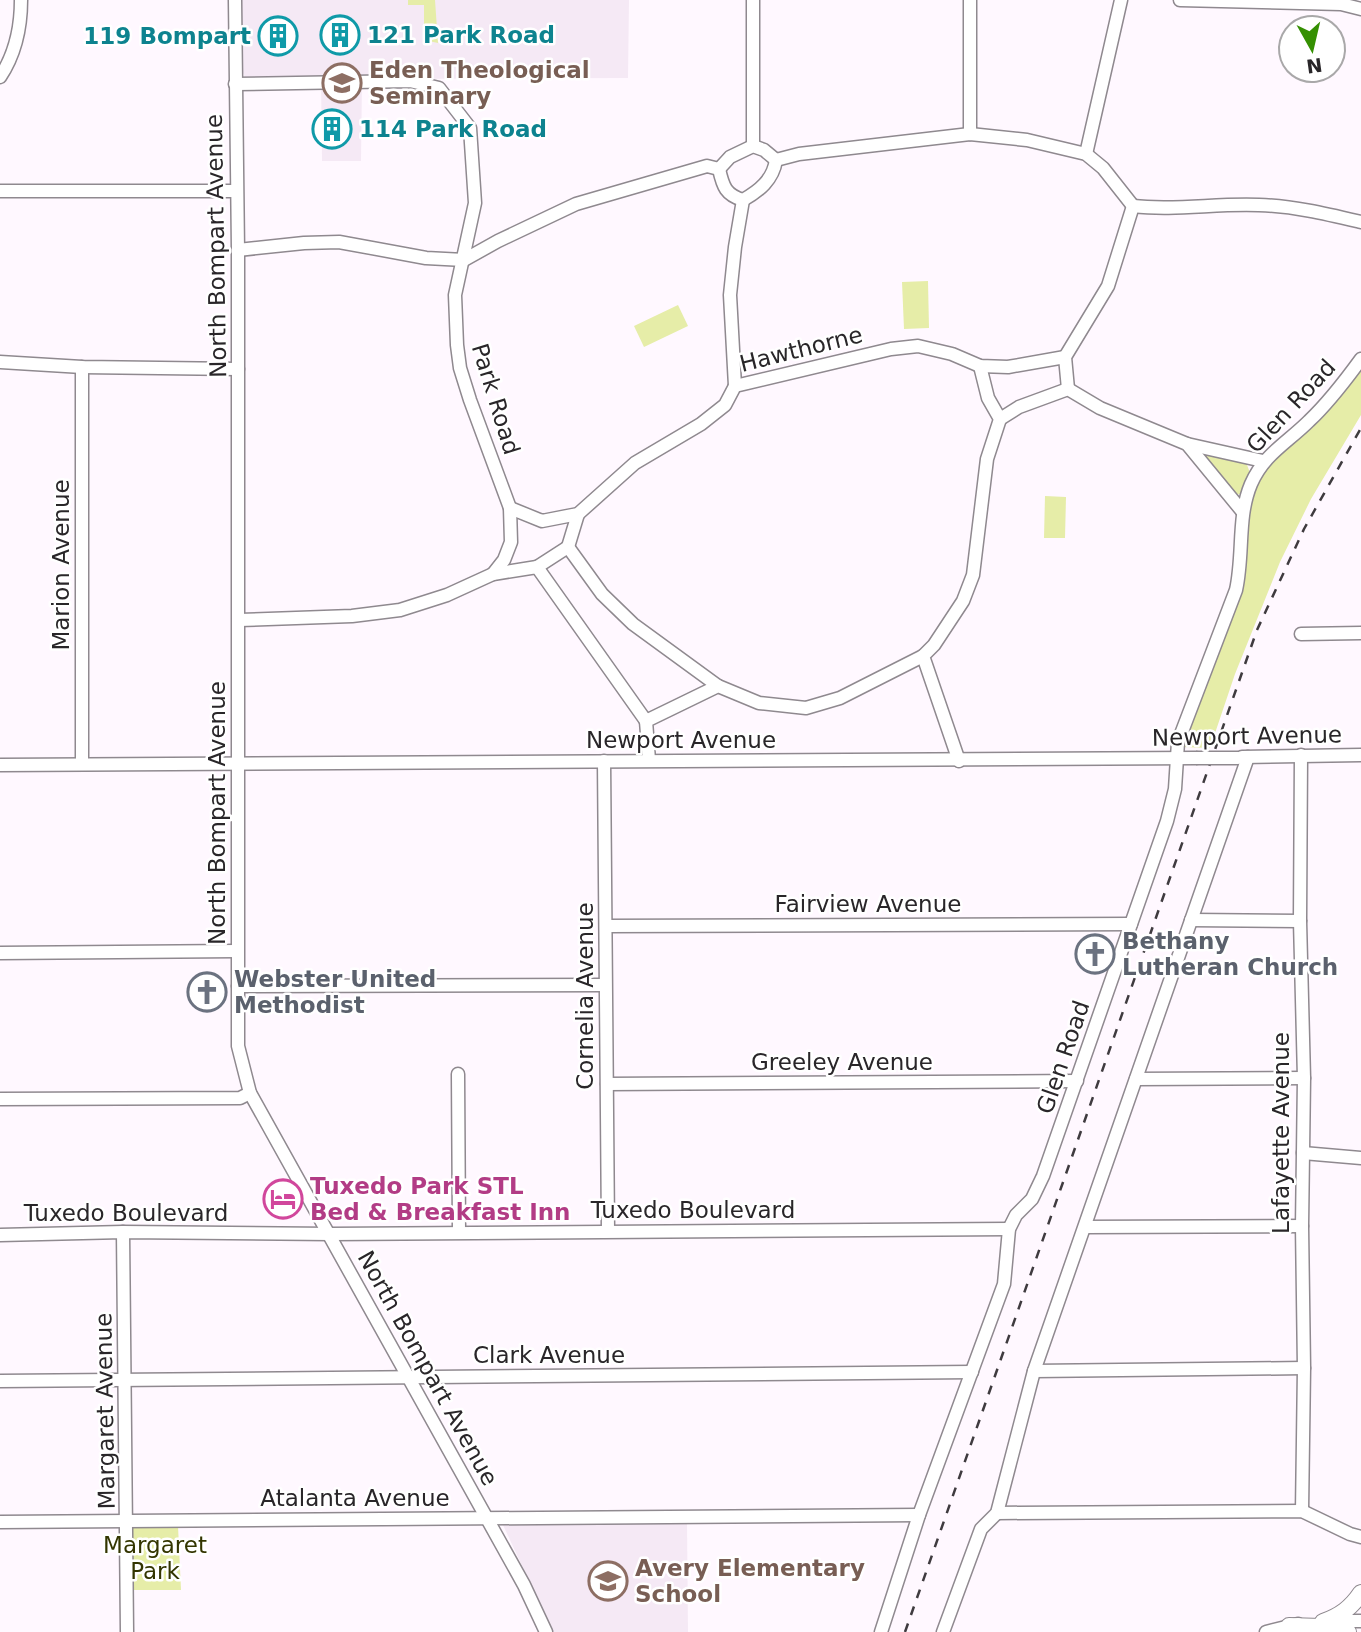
<svg xmlns="http://www.w3.org/2000/svg" width="1361" height="1632" font-family="'DejaVu Sans',sans-serif">
	<style>
		.built { fill: #f5e9f5 }
		.green { fill: #e6eda8 }
		.lines { fill: none; stroke-linecap: round; stroke-linejoin: round }
		.minor-casing { stroke: #8f898f; stroke-width: 15 }
		.major-casing { stroke: #8f898f; stroke-width: 18 }
		.minor { stroke: #fff; stroke-width: 12 }
		.major { stroke: #fff; stroke-width: 16 }
		.rail { stroke: #3f3b3f; stroke-width: 2.5; stroke-dasharray: 9 9; stroke-linecap: butt }
		.minor-bridge-casing { stroke: #8f898f; stroke-width: 15; stroke-linecap: butt }
		.minor-bridge { stroke: #fff; stroke-width: 12 }
		.labels { text-anchor: middle; stroke-width: 5; stroke-linejoin: round; paint-order: stroke }
		.culture-label { font-size: 23px; font-weight: bold; fill: #0d838f; stroke: #fff; text-anchor: start }
		.education-label { font-size: 23px; font-weight: bold; fill: #785e54; stroke: #fff; text-anchor: start }
		.street-label { font-size: 23px; fill: #292629; stroke: #fff }
		.worship-label { font-size: 23px; font-weight: bold; fill: #5b616d; stroke: #fff; text-anchor: start }
		.hotel-label { font-size: 23px; font-weight: bold; fill: #b23c85; stroke: #fff; text-anchor: start }
		.park-label { font-size: 23px; fill: #333500; stroke: #fff }
	</style>
	<rect width="100%" height="100%" fill="#fff8ff"/>
	<g class="built">
		<path d="M242 0H629L628 78 362 79 361 161H322L321 79 245 77 242 71Z"/>
		<path d="M687 1520 688 1632H553L503 1525 506 1523Z"/>
	</g>
	<g class="green">
		<path d="M408 0H435L438 43 424 40V5H408Z"/>
		<path d="M928 281 929 328 904 329 902 282Z"/>
		<path d="M678 305 688 326 644 347 634 326Z"/>
		<path d="M1361 367V415L1311 499 1280 562 1235 674 1210 748 1182 747 1240 595 1248 505 1265 466Z"/>
		<path d="M1203 452 1246 462 1250 473 1240 494 1236 495 1203 458Z"/>
		<path d="M1045 496 1066 497 1065 538H1044Z"/>
		<path d="M178 1526 181 1590H130L132 1527Z"/>
	</g>
	<g class="lines">
		<g class="minor-casing">
			<g id="minor">
				<path d="M235 0 238 250V1046L250 1093 524 1585 546 1632"/>
				<path d="M753 0V146"/>
				<path d="M970 0V134"/>
				<path d="M1180 0 1341 4 1361 9"/>
				<path d="M0 77C16 53 21 28 21 0"/>
				<path d="M235 84 410 81 439 88 470 128 475 203 455 295 457 345 460 368 470 400 510 508 511 542 504 560 493 574"/>
				<path d="M1086 154 1121 0"/>
				<path d="M776 160 799 154 970 134 1027 140 1086 154 1103 168 1133 206"/>
				<path d="M719 169C723 187 726 195 743 200 759 191 773 180 776 160"/>
				<path d="M719 169 730 157 753 146 764 150 776 160"/>
				<path d="M0 191H236"/>
				<path d="M1133 206C1175 211 1217 203 1259 205 1294 206 1327 214 1361 222"/>
				<path d="M238 250 304 243 339 242 426 258 464 260 498 241 576 204 707 166 719 169"/>
				<path d="M0 362 82 367 238 369"/>
				<path d="M82 367V764"/>
				<path d="M735 386 730 295 735 247 743 200"/>
				<path d="M1068 389 1065 357 1108 286 1133 206"/>
				<path d="M1000 419 1019 407 1068 389 1100 408 1187 444 1242 511"/>
				<path d="M1187 444 1263 461"/>
				<path d="M510 508 542 521 578 514 635 463 701 424 725 405 735 386 891 349 918 346 952 354 980 366 1008 367 1065 357"/>
				<path d="M568 547 602 594 633 624 718 686"/>
				<path d="M568 547 578 514"/>
				<path d="M537 567 568 547"/>
				<path d="M239 620 352 616 400 610 447 595 493 574 537 567 646 721"/>
				<path d="M1301 634 1361 633"/>
				<path d="M1301 755 1300 921 1304 1078 1302 1226 1304 1368 1302 1511"/>
				<path d="M1242 757 1361 755"/>
				<path d="M649 760 646 721 718 686 759 703 806 708 840 698 923 656"/>
				<path d="M604 761 608 1231"/>
				<path d="M959 761 923 656 934 645 963 601 973 575 987 459 1000 419 988 398 980 366"/>
				<path d="M0 765 1196 758"/>
				<path d="M1191 920 1300 921"/>
				<path d="M606 926 1131 924"/>
				<path d="M0 953 237 951"/>
				<path d="M238 986 605 985"/>
				<path d="M458 1074 459 1232"/>
				<path d="M1136 1079 1304 1078"/>
				<path d="M607 1084 1077 1081"/>
				<path d="M0 1099 240 1098 250 1093"/>
				<path d="M1303 1153 1361 1158"/>
				<path d="M1085 1227 1302 1226"/>
				<path d="M123 1232 127 1632"/>
				<path d="M0 1235 123 1232 331 1234 1009 1229"/>
				<path d="M1034 1371 1304 1368"/>
				<path d="M0 1381 972 1372"/>
				<path d="M997 1513 1302 1511 1350 1534 1361 1537"/>
				<path d="M0 1522 919 1515"/>
				<path d="M1330 1621H1361"/>
				<path d="M881 1632 919 1515 1004 1284 1009 1229 1016 1215 1032 1199 1043 1176 1167 821 1175 789 1178 742 1236 590C1244 554 1237 517 1251 484 1264 454 1287 443 1309 421 1328 403 1345 381 1361 359"/>
				<path d="M943 1632 981 1529 997 1513 1034 1371 1248 757"/>
				<path d="M1266 1632 1298 1624"/>
			</g>
		</g>
		<g class="major-casing">
			<g id="major">
				<path d="M1323 1622C1340 1616 1351 1608 1361 1593"/>
				<path d="M1289 1626 1321 1627 1348 1632"/>
			</g>
		</g>
		<use href="#minor" class="minor"/>
		<use href="#major" class="major"/>
		<path class="rail" d="M905 1632 1257 630 1304 529 1361 428"/>
		<g class="minor-bridge-casing">
			<path id="minor-bridge" d="M1196 758H1238"/>
		</g>
		<use href="#minor-bridge" class="minor-bridge"/>
	</g>
	<defs>
		<g id="building-ring" transform="scale(2.0125)"><circle r="9.5" fill="#fff" stroke="#0f9aa8" stroke-width="1.5"/><path d="M-4-6H4V6H1V3H-1V6H-4ZM-2.5-4.3h1.7v1.8h-1.7ZM.8-4.3h1.7v1.8H.8ZM-2.5-1h1.7V.8h-1.7ZM.8-1h1.7V.8H.8Z" fill="#0f9aa8"/></g>
		<g id="university-ring" transform="scale(2.0125)"><circle r="9.5" fill="#fff" stroke="#8d6e63" stroke-width="1.5"/><path d="M0-5L7-2L0 1L-7-2ZM-4 1L0 2.5L4 1V4Q0 6-4 4Z" fill="#8d6e63"/></g>
		<g id="church-ring" transform="scale(2.0125)"><circle r="9.5" fill="#fff" stroke="#6b7280" stroke-width="1.5"/><path d="M-1.2-6h2.4v3.5h3.3v2.4h-3.3V6h-2.4V-.1h-3.3v-2.4h3.3Z" fill="#6b7280"/></g>
		<g id="hotel-ring" transform="scale(2.0125)"><circle r="9.5" fill="#fff" stroke="#d1479c" stroke-width="1.5"/><path d="M-6-4.5h1.5V1H6V5H4.5V3h-9V5H-6ZM-4 0a1.8 1.8 0 1 1 3.6 0ZM.5 0V-2.5h3Q6-2.5 6 0Z" fill="#d1479c"/></g>
		<g id="school-ring" transform="scale(2.0125)"><circle r="9.5" fill="#fff" stroke="#8d6e63" stroke-width="1.5"/><path d="M0-5L7-2L0 1L-7-2ZM-4 1L0 2.5L4 1V4Q0 6-4 4Z" fill="#8d6e63"/></g>
	</defs>
	<g fill-rule="evenodd">
		<use href="#building-ring" x="340" y="35"/>
		<use href="#building-ring" x="278" y="36"/>
		<use href="#university-ring" x="342" y="83"/>
		<use href="#building-ring" x="332" y="129"/>
		<use href="#church-ring" x="1095" y="954"/>
		<use href="#church-ring" x="207" y="992"/>
		<use href="#hotel-ring" x="283" y="1199"/>
		<use href="#school-ring" x="608" y="1581"/>
	</g>
	<g class="labels">
		<g class="culture-label">
			<text x="367" y="43">121 Park Road</text>
			<text x="251" y="44" text-anchor="end">119 Bompart</text>
			<text x="359" y="137">114 Park Road</text>
		</g>
		<g class="education-label">
			<text x="369" y="78">Eden Theological<tspan x="369" dy="26">Seminary</tspan></text>
			<text x="635" y="1576">Avery Elementary<tspan x="635" dy="26">School</tspan></text>
		</g>
		<g class="street-label">
			<text transform="translate(216 246) rotate(-91)" y="8">North Bompart Avenue</text>
			<text transform="translate(801 349) rotate(-14)" y="8">Hawthorne</text>
			<text transform="translate(496 399) rotate(73)" y="8">Park Road</text>
			<text transform="translate(1291 406) rotate(-47)" y="8">Glen Road</text>
			<text transform="translate(61 565) rotate(-90)" y="8">Marion Avenue</text>
			<text transform="translate(1247 736) rotate(-1)" y="8">Newport Avenue</text>
			<text x="681" y="748">Newport Avenue</text>
			<text transform="translate(217 813) rotate(-90)" y="8">North Bompart Avenue</text>
			<text x="868" y="912">Fairview Avenue</text>
			<text transform="translate(585 996) rotate(-90)" y="8">Cornelia Avenue</text>
			<text transform="translate(1063 1057) rotate(-71)" y="8">Glen Road</text>
			<text x="842" y="1070">Greeley Avenue</text>
			<text transform="translate(1281 1133) rotate(-90)" y="8">Lafayette Avenue</text>
			<text x="693" y="1218">Tuxedo Boulevard</text>
			<text x="126" y="1221">Tuxedo Boulevard</text>
			<text x="549" y="1363">Clark Avenue</text>
			<text transform="translate(428 1368) rotate(61)" y="8">North Bompart Avenue</text>
			<text transform="translate(105 1411) rotate(-91)" y="8">Margaret Avenue</text>
			<text x="355" y="1506">Atalanta Avenue</text>
		</g>
		<g class="worship-label">
			<text x="1122" y="949">Bethany<tspan x="1122" dy="26">Lutheran Church</tspan></text>
			<text x="234" y="987">Webster United<tspan x="234" dy="26">Methodist</tspan></text>
		</g>
		<g class="hotel-label">
			<text x="310" y="1194">Tuxedo Park STL<tspan x="310" dy="26">Bed &amp; Breakfast Inn</tspan></text>
		</g>
		<g class="park-label">
			<text x="155" y="1553">Margaret<tspan x="155" dy="26">Park</tspan></text>
		</g>
	</g>
	<g transform="translate(1312 49) rotate(172)"><circle r="33" fill="#ffffff" stroke="#a9a8a9" stroke-width="2"/>
	<path d="M0-5L12 26L0 18L-12 26Z" fill="#359002"/>
	<text y="-10" font-size="19" font-weight="bold" text-anchor="middle" fill="#292629">N</text>
	</g>
</svg>
